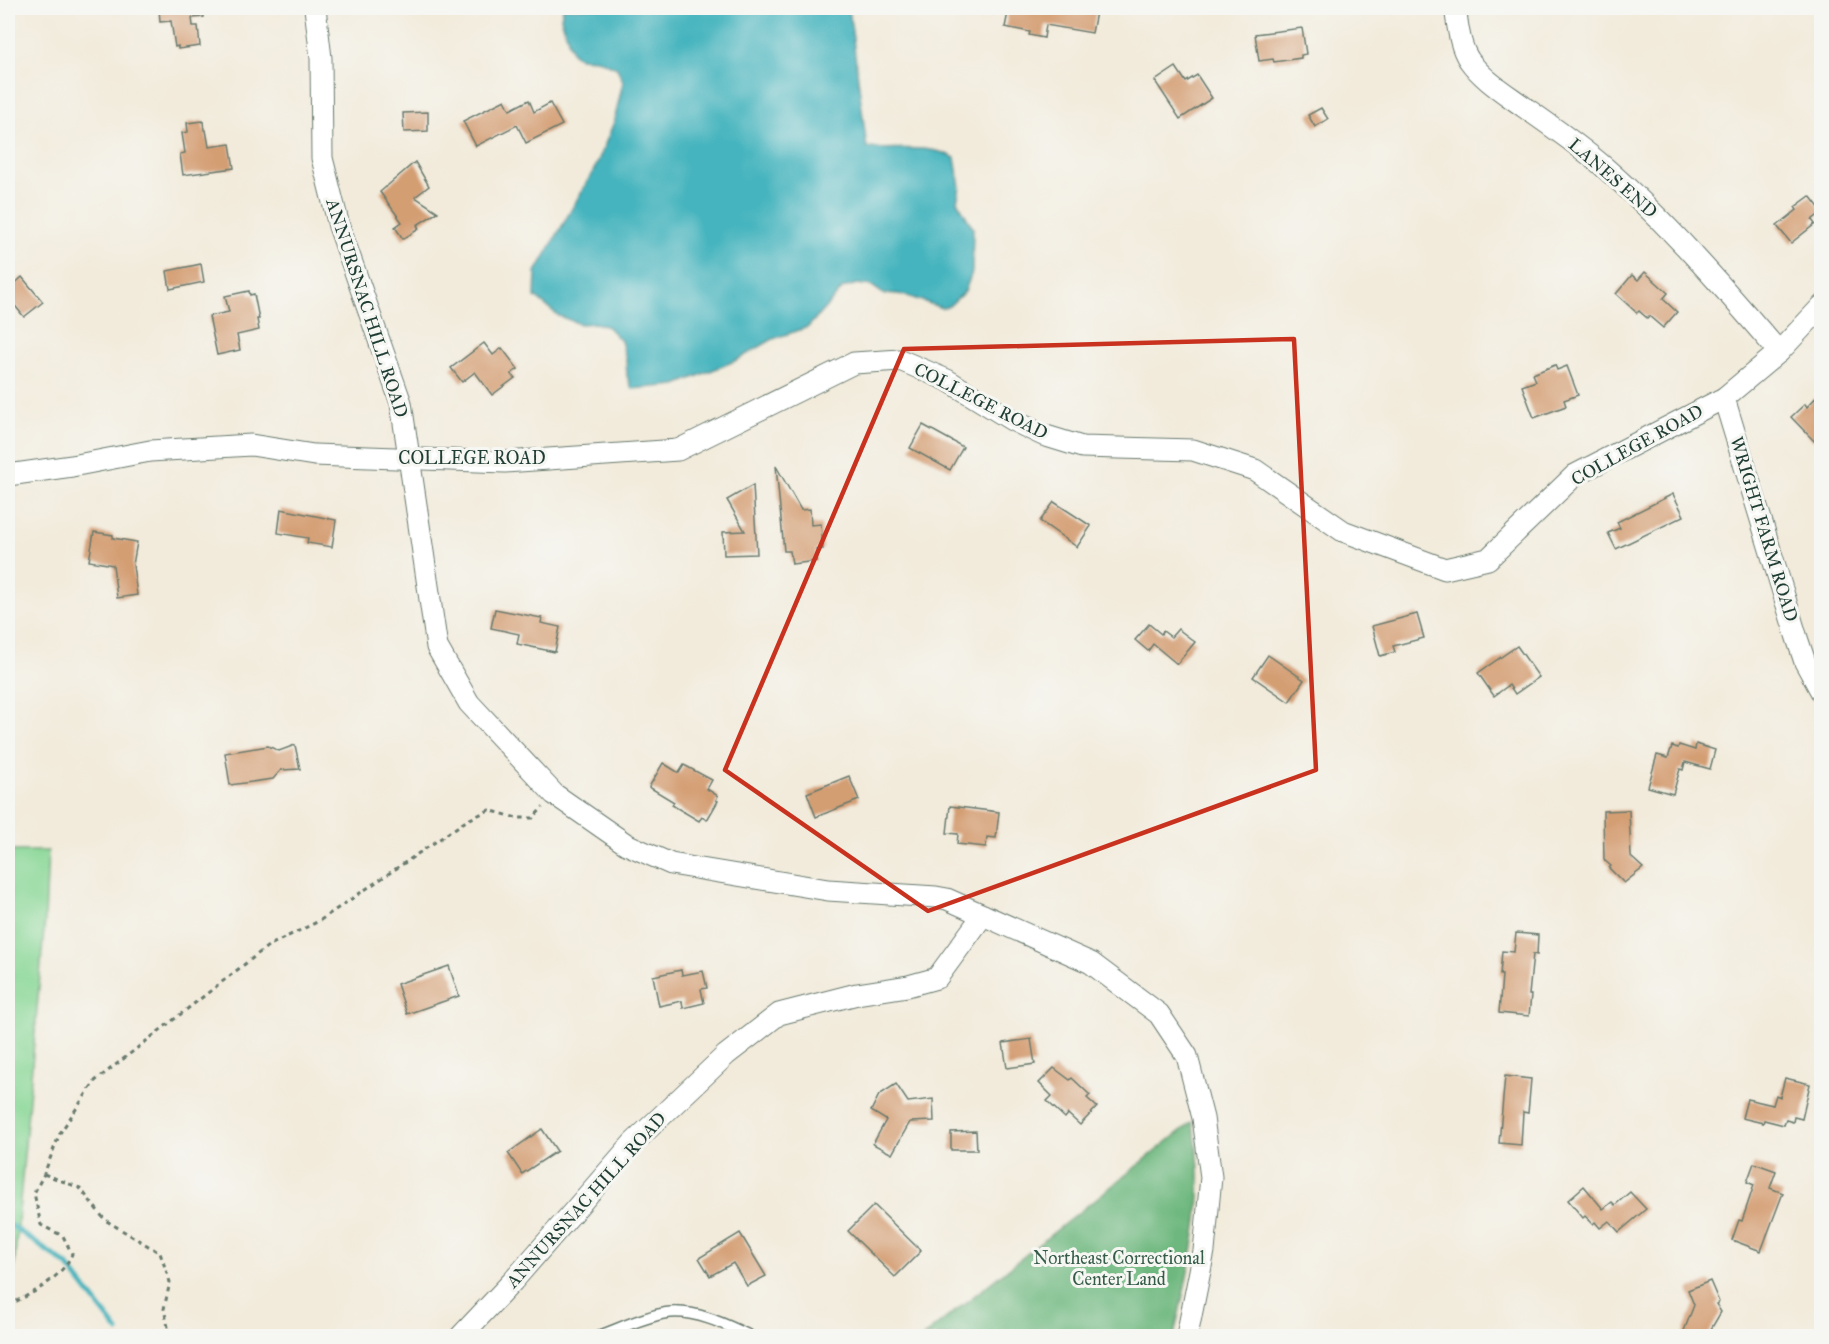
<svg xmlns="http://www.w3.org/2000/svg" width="1829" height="1344" font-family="'IM FELL Great Primer',serif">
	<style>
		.green { fill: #89d796; stroke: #548a65; stroke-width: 1.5 }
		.forest { fill: #6eb87f; stroke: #467a5a; stroke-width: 1.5 }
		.water { fill: #45b4be; stroke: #327879; stroke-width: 1.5 }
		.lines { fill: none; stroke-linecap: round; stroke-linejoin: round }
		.stream { stroke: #45b4be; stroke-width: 5 }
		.building { fill: #d49e73 }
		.lane-casing { stroke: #697a6e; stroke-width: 13 }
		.street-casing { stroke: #697a6e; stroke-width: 23 }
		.path { stroke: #697a6e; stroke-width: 3; stroke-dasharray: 4.5 4.5; stroke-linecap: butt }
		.lane { stroke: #fff; stroke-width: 10 }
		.street { stroke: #fff; stroke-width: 21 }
		.marked { fill: none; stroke: #c8321e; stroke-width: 4.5; stroke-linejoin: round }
		.labels { text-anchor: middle; stroke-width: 6; stroke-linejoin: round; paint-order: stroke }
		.street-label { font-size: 18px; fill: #1f3d34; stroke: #f6f6f2 }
		.park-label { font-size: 18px; fill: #345c48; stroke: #f6f6f2 }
	</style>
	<rect width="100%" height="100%" fill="#f6f6f2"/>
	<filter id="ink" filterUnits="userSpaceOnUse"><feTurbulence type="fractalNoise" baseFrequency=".0167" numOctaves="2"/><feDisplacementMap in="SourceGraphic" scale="12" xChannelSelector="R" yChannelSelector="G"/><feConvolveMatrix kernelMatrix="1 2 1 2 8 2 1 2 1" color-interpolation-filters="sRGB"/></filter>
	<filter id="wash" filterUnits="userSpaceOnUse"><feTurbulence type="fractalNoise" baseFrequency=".008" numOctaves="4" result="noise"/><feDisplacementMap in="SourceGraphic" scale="24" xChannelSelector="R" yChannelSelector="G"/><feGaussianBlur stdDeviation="1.35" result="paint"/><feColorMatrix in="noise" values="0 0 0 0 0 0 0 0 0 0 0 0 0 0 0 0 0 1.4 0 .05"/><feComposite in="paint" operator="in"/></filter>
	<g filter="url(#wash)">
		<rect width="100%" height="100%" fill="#f2ebdb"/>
		<path class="green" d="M8 851H48L45 919 8 1336Z"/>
		<path class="forest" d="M1192 1122C1211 1195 1189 1265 1174 1336H924Z"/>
		<path class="water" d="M563 8H849L867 148C898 151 927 143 955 158L960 187 957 201 973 228 972 272 965 291 949 306 942 308C929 304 895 289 885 295L872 286 857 284 843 288 808 327 773 339 737 360 676 385 632 389 627 376 626 359 621 341 608 327 596 323 580 324 559 316 535 297 536 272 596 166 614 122 623 82 617 68 597 59 580 58 572 52 561 18Z"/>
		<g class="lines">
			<path class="stream" d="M8 1223 67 1265 118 1331"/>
		</g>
		<g id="blocks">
			<g class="building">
				<path d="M159 8H203L204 17 192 18 193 26H198L200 46 178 49V46L175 47 171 21 160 22Z"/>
				<path d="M1009 8H1072L1096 12 1092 33 1046 25 1044 38 1029 35 1030 32 1005 27Z"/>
				<path d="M1302 28 1306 54 1301 55V58L1274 62 1273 59 1259 61 1255 34Z"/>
				<path d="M1176 67 1186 82 1197 75 1212 98 1180 119 1155 81Z"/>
				<path d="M505 100 510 110 529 100 534 112 550 103 562 125 526 143 517 125 476 146 463 121Z"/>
				<path d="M1321 108 1328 119 1315 127 1308 115Z"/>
				<path d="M428 112V131L404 132 403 113Z"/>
				<path d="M203 121 204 130H206L209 147 230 144 234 168 183 175 180 154 185 153 182 133 188 132 187 123Z"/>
				<path d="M415 162 429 186 415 197 438 212 417 225 419 229 403 239 395 227 402 222 380 192Z"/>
				<path d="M1810 196 1821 210V213L1812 220 1815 224 1791 243 1777 226 1797 210 1795 207Z"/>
				<path d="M201 264 204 282 170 289 167 271Z"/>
				<path d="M1645 272 1668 293 1663 299 1677 312 1663 328 1649 316 1647 318 1639 311 1637 313 1616 294 1632 275 1638 280Z"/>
				<path d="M22 277 43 302 24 317 8 297V290Z"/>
				<path d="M249 291 250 295 254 294 259 319H257L259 330 237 335 240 350 217 355 209 316 229 312 225 296Z"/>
				<path d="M484 343 493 355 502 348 518 369 511 374 515 378 492 395 475 372 462 382 451 368Z"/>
				<path d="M1555 365 1557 370 1567 366 1578 395 1564 400 1566 406 1534 418 1522 386 1536 381 1533 374Z"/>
				<path d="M1821 392V433L1814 441 1791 417 1805 404 1807 407Z"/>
				<path d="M923 425 963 447 950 470 910 448Z"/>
				<path d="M776 466 801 510 810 509 811 525 821 524 823 549 816 550 817 561 792 564 790 551H784Z"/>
				<path d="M753 485 757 554 724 555 723 532 745 531 727 500Z"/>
				<path d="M1673 494 1684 516 1616 549 1608 533 1620 528 1617 522Z"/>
				<path d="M1054 502 1091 526 1077 547 1040 521Z"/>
				<path d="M281 509 336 520 332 547 307 543 308 538 278 533Z"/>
				<path d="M94 532 113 535V538L137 542 133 565 137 595 117 598 113 565 89 561Z"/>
				<path d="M495 609 542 618 541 623 560 627 555 652 517 644 519 634 491 628Z"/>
				<path d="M1417 614 1424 638 1393 646 1395 652 1380 656 1372 626Z"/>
				<path d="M1149 624 1161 634 1163 631 1171 637 1178 629 1195 642 1177 664 1153 644 1148 651 1135 640Z"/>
				<path d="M1517 646 1539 677 1515 694 1509 685 1494 696 1478 673Z"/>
				<path d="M1268 655 1304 680 1289 702 1253 677Z"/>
				<path d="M1696 744 1715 750 1710 769 1685 762 1683 770 1680 769 1673 794 1648 787 1657 755 1668 758 1672 746 1678 748 1679 745 1695 750Z"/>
				<path d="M295 745 300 769 281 770 273 779 230 785 225 753 268 746 279 751Z"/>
				<path d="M663 763 679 773 684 765 712 780 707 789 718 796 716 800 718 801 707 820 702 817 699 821 672 805 674 802 649 787Z"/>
				<path d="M849 776 859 800 816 817 807 793Z"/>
				<path d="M950 806 999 812 996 838 987 837 986 847 957 844 958 834 947 833Z"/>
				<path d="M1629 810 1631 857 1643 868 1624 883 1609 868 1611 866 1604 860 1603 811Z"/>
				<path d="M1516 933 1538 935 1537 955 1533 954 1529 995H1531L1529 1016 1499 1013 1502 975H1500L1502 951 1514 952Z"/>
				<path d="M449 966 459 996 407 1014 397 984Z"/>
				<path d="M681 970 682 975 703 971 707 988 701 989 704 1003 683 1008 682 1001 659 1006 653 976Z"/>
				<path d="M1031 1039 1035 1064 1007 1068 1003 1043Z"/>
				<path d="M1054 1068 1070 1080 1072 1078 1090 1095 1087 1098 1097 1107 1080 1125 1068 1114 1065 1118 1047 1101 1052 1096 1039 1083Z"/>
				<path d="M1505 1076 1531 1079 1528 1113 1523 1112 1521 1145 1499 1143Z"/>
				<path d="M1785 1078 1810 1084 1802 1119 1794 1117 1793 1122 1786 1120 1784 1125 1764 1120 1763 1123 1742 1118 1747 1099 1773 1105 1776 1095 1780 1097Z"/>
				<path d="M896 1084 908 1102 933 1099 934 1121 910 1122 892 1154 873 1144 886 1120 871 1111 879 1095Z"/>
				<path d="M542 1129 557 1151 522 1174 508 1153Z"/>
				<path d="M976 1131 977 1150H951V1132Z"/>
				<path d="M1754 1163 1776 1171 1770 1188 1783 1193 1761 1251 1732 1240 1739 1220 1742 1221 1754 1185 1747 1182Z"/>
				<path d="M1584 1186 1603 1209 1612 1202 1615 1205 1630 1192 1646 1209 1619 1232 1609 1221 1600 1228 1595 1222 1593 1224 1585 1216 1583 1218 1568 1200Z"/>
				<path d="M874 1205 921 1251 895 1277 848 1231Z"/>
				<path d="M740 1233 766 1276 747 1286 733 1263 710 1276 699 1258Z"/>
				<path d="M1710 1281 1719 1302 1716 1304 1721 1312 1707 1336H1682L1694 1305 1688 1290Z"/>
			</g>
		</g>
	</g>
	<g filter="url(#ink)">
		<use href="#blocks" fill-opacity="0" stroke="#697a6e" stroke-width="1.5"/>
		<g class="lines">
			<g class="lane-casing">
				<path id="lane" d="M599 1336C621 1328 643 1317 666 1313 694 1309 725 1324 750 1336"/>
			</g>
			<g class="street-casing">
				<g id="street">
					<path d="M315 8 321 58 322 158 339 226 401 403 437 647 469 703 554 794 626 844 671 864 828 890 936 897 947 899 1091 963 1159 1014 1187 1056 1203 1118 1211 1177 1204 1251 1187 1336"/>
					<path d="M1455 8C1458 25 1459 45 1469 60 1483 80 1505 93 1524 107 1551 126 1579 145 1604 167 1668 223 1723 287 1779 352"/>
					<path d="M1724 398 1796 635 1805 662 1822 693"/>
					<path d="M8 475 72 466 150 451 251 445 314 455 505 462 678 450 854 363 900 360 947 380 1012 420 1043 435 1082 447 1193 450 1255 470 1343 531 1445 569 1488 559 1575 475 1724 398 1779 352 1822 306"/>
					<path d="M461 1336 513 1281 633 1143 726 1055 779 1014 857 994 908 986 937 978 983 915"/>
				</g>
			</g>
			<g class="path">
				<path d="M44 1174 80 1188 105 1220 160 1253 170 1282 164 1309 170 1336"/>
				<path d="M8 1305C31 1295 62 1278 72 1254L63 1236 41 1225 34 1193 44 1174 60 1133 95 1081 268 946 319 921 466 821 489 810 517 818H533L543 807"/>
			</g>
			<use href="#lane" class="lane"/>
			<use href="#street" class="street"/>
		</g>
	</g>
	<path class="marked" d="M1294 339 1316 770 928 911 725 770 904 349Z"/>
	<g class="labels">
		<g class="street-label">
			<text transform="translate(1613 178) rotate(41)" y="6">LANES END</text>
			<text transform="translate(367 308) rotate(72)" y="6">ANNURSNAC HILL ROAD</text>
			<text transform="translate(981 401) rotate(27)" y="6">COLLEGE ROAD</text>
			<text transform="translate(1637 445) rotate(-29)" y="6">COLLEGE ROAD</text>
			<text x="472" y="464">COLLEGE ROAD</text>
			<text transform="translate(1764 529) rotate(73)" y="6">WRIGHT FARM ROAD</text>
			<text transform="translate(586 1200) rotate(-48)" y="6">ANNURSNAC HILL ROAD</text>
		</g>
		<g class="park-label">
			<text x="1119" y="1264">Northeast Correctional<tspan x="1119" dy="21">Center Land</tspan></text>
		</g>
	</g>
	<rect width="1829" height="1344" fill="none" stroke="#f6f6f2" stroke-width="30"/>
</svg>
